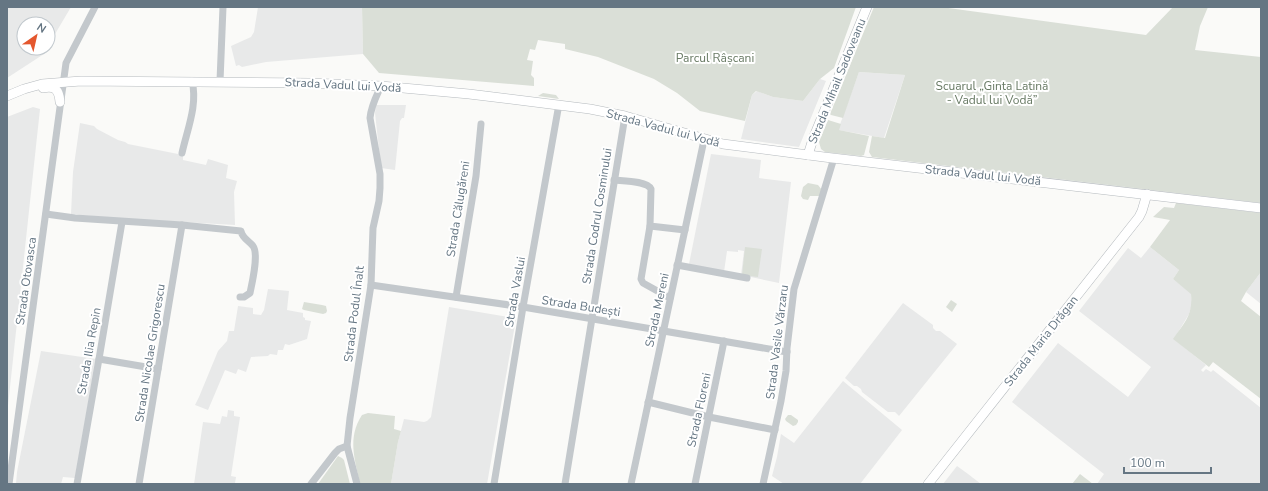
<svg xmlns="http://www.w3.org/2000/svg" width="1268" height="491" font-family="'Nunito Sans',sans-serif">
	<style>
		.built { fill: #e8e9e9 }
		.green { fill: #dadfd7 }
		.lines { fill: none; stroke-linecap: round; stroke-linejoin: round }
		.major-casing { stroke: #b5babe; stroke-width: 10 }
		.minor { stroke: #c3c8cc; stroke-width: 7 }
		.major { stroke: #fff; stroke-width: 9 }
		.labels { text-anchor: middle; stroke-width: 4; stroke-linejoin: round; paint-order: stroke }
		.park-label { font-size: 12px; fill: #687a64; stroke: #fff }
		.street-label { font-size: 12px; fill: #657683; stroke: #fff }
	</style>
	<rect width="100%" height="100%" fill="#fafaf8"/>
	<g class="built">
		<path d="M7 7H71L55 34H50L48 36V24H24V48H45L47 52 7 78Z"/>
		<path d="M258 7H362L363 54 266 62 242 67 239 65 236 66 231 46 251 37 254 32Z"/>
		<path d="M859 72 905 75 884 138 838 130Z"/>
		<path d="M820 79 826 81 799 147 741 139 752 95 757 91 773 97 803 101Z"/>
		<path d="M376 105H406L404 118H402L400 121 395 170 381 168 375 113Z"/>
		<path d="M33 107 40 109 7 415V117Z"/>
		<path d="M80 123 94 126 97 129 118 140 125 142 128 144 178 154 183 156V160L206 165 208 159 228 165 226 178 237 181 234 192 235 225 112 218 71 214 73 172Z"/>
		<path d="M711 154 761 160 759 178 791 182 779 283 741 275 744 251 738 250V252L727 251 724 272 689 264Z"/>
		<path d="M1150 247 1179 270 1173 279 1191 293 1192 305 1189 314 1174 339 1206 365 1201 370 1203 372 1206 369 1211 372 1213 370 1261 408V484H1097L1104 474 1012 402 1058 343 1128 397 1151 367 1079 311 1128 248 1141 258Z"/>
		<path d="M1261 272V304L1246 292Z"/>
		<path d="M268 289 289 291 287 310 303 313V317L305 318V320L311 321 307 339 289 345 285 344 283 350H278L277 355 270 354 268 356 251 357 246 372 238 369 236 374 225 370 208 410 195 405 199 397 218 351 227 341 229 331H234L238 306 253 308V314L261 315 264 310Z"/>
		<path d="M903 303 933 325V328L936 331H940L957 344 899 416 895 412H888L862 392 861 389 857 386H854L845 378Z"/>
		<path d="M449 307 515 318 516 319 487 484H391L398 442 404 419 424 422 427 421 431 417Z"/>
		<path d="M41 351 96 359 75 478 63 477 61 484H16L17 472Z"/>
		<path d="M843 381 902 430 860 484H784L772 476 777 457 781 434 794 443Z"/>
		<path d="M228 410 234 411V416L240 417 231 476 236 477 235 483 194 484 203 422 220 424 222 416 227 417Z"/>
		<path d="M957 466 968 474 981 484H943Z"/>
	</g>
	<g class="green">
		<path d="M362 7H856L834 68 820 79 803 101 773 97 756 91 752 95 745 121 700 111 677 93 654 79 598 57 565 49V44L538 40 535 50 530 49 527 60 533 61 531 75 534 78V86L379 73 363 54Z"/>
		<path d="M874 7H941L1146 35 1173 7H1208L1200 26 1195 50 1261 57V203L872 157 869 152 872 136 885 138 905 75 859 72 843 118 831 115 830 114Z"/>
		<path d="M543 93 556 95 559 99 538 96Z"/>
		<path d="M828 120 841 124 839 130 869 136 864 155 861 156 825 152 821 149 819 142Z"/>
		<path d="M808 183 818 185 822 190 820 196H810L808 200 803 199 801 196 803 187Z"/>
		<path d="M1176 203 1261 213V272L1246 292 1241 301 1261 317V399L1213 362 1209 367 1173 339C1185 322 1193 315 1191 294L1173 279 1179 270 1150 247 1170 220 1153 217 1164 207 1174 208Z"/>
		<path d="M745 247 762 249 758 277 742 275Z"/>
		<path d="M951 300 957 304 952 312 946 307Z"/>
		<path d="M304 302 322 305 326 306 327 311 326 313 323 314 304 310 302 309Z"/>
		<path d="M368 413 395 416 394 429 401 431 398 442 391 484H360C355 459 347 438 362 415Z"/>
		<path d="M788 415H791L798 420V422L796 425 793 426 786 421 785 419Z"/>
		<path d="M338 456 342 458 344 460 350 484H318Z"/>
		<path d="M1080 474 1093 484H1072Z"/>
	</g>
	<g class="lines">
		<g class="major-casing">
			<g id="major">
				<path d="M43 88C55 85 59 90 60 102"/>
				<path d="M7 96 24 89 42 84 81 81 310 83 381 86 469 94 590 109 625 116 723 144 824 157 1261 208"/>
				<path d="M808 155 813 139 867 7"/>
				<path d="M928 484 1139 217 1142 211 1147 194"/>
			</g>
		</g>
		<g class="minor">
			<path d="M220 81 223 7"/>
			<path d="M182 153C187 130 198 105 192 81"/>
			<path d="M614 180C624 181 647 181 651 189L650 226 685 230"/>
			<path d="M46 214 75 218 182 225 241 231C242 238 249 241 253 246 259 254 252 283 250 293L244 297H240"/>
			<path d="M650 226 641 279 643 283 670 298"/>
			<path d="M677 265 747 278"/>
			<path d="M371 285 523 307 787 352"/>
			<path d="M456 297 476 176 481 124"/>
			<path d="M99 359 158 369"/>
			<path d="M648 402 709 417 775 430"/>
			<path d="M9 484 66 63 95 7"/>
			<path d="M77 484 99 359 122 222"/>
			<path d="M139 484 182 225"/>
			<path d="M311 484 335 453 339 449 347 446"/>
			<path d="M357 484 347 446 350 418 371 285 373 228 379 201 380 188V174L370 118C371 106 376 97 381 86"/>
			<path d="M494 484 523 307 559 104"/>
			<path d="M565 484 625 116"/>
			<path d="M631 484 704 140"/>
			<path d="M695 484 724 341"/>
			<path d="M763 484 781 401 786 371 787 348 794 289 834 158"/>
		</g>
		<use href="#major" class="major"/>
	</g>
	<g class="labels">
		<g class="park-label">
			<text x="715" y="62">Parcul Râșcani</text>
			<text x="992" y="90">Scuarul „Ginta Latină<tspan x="992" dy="14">- Vadul lui Vodă”</tspan></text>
		</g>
		<g class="street-label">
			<text transform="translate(837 81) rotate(-68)" y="4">Strada Mihail Sadoveanu</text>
			<text transform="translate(343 85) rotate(3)" y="4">Strada Vadul lui Vodă</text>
			<text transform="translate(663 128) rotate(15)" y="4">Strada Vadul lui Vodă</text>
			<text transform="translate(983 175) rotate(6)" y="4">Strada Vadul lui Vodă</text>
			<text transform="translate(458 209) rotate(-81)" y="4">Strada Călugăreni</text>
			<text transform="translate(597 216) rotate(-81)" y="4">Strada Codrul Cosminului</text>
			<text transform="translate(26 281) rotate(-82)" y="4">Strada Otovasca</text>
			<text transform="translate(515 292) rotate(-80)" y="4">Strada Vaslui</text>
			<text transform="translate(581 306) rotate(9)" y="4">Strada Budești</text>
			<text transform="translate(657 310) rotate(-78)" y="4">Strada Mereni</text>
			<text transform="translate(354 314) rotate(-83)" y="4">Strada Podul Înalt</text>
			<text transform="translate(1041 341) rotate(-52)" y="4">Strada Maria Drăgan</text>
			<text transform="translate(777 342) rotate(-83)" y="4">Strada Vasile Vărzaru</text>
			<text transform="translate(89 351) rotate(-80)" y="4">Strada Ilia Repin</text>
			<text transform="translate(150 353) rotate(-81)" y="4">Strada Nicolae Grigorescu</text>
			<text transform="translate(699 410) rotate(-78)" y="4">Strada Floreni</text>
		</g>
	</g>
	<rect width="1268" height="491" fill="none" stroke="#657683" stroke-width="16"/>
	<g transform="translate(36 36) rotate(34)"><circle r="19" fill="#ffffff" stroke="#c1c8cd"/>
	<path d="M0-3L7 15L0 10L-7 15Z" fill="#e4572e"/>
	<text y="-6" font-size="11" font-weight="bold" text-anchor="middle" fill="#657683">N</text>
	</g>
	<path d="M1124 467v6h87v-6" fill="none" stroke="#657683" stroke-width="2"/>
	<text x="1130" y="467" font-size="12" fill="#657683" stroke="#ffffff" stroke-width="3" paint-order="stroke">100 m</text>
</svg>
